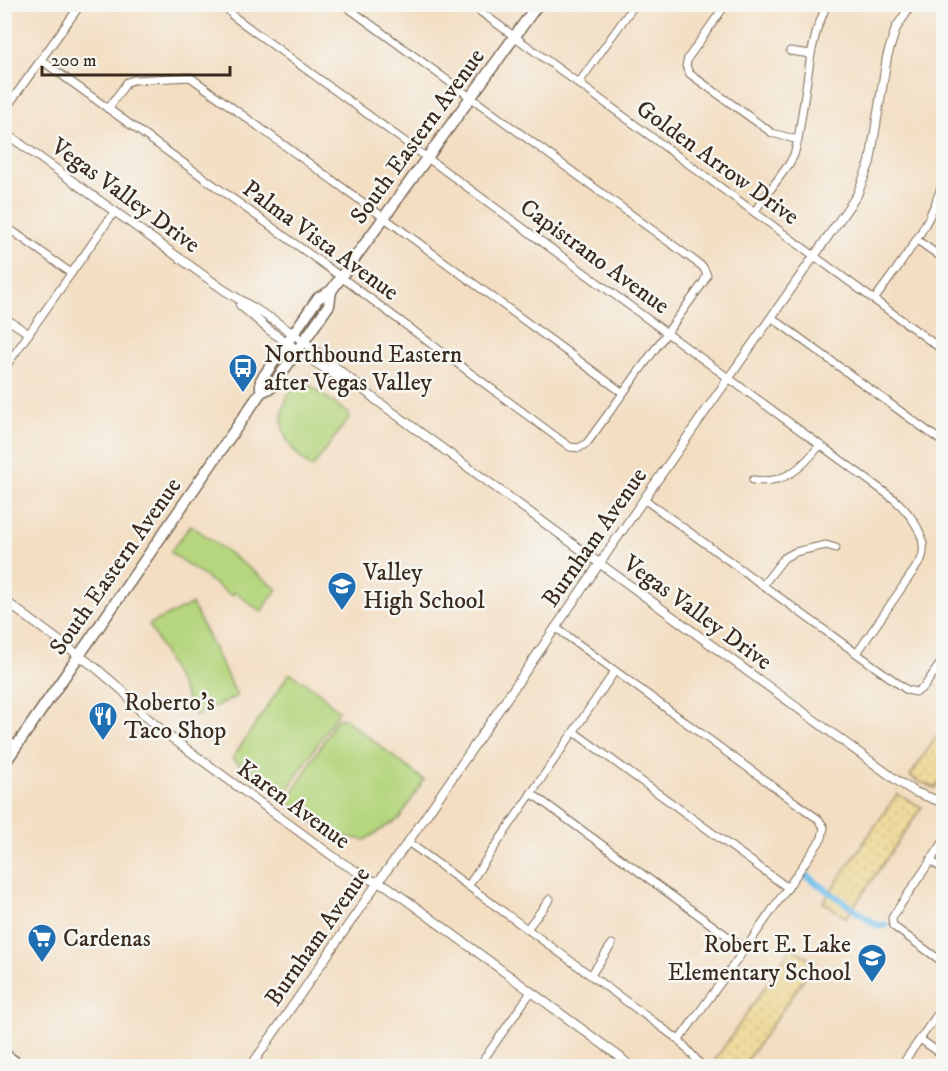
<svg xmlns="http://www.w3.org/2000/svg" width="948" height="1071" font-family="'IM FELL DW Pica',serif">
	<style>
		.sand { fill: url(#sand-dots); stroke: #94825e; stroke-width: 1.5 }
		.garden { fill: #b5d67e; stroke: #78804e; stroke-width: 1.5 }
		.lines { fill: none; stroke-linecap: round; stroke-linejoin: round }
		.canal { stroke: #72c0ec; stroke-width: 7 }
		.minor-casing { stroke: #7b6957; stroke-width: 9 }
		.tertiary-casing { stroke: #7b6957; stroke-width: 10 }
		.primary-casing { stroke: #7b6957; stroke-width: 13 }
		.minor { stroke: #fff; stroke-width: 7 }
		.tertiary { stroke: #fff; stroke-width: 8 }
		.primary { stroke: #fff; stroke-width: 10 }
		.labels { text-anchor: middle; stroke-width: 5; stroke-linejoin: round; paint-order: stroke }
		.street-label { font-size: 24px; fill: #3b2a1e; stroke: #f6f6f2 }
		.poi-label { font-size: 24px; fill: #3b2a1e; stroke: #f6f6f2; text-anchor: start }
	</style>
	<defs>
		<pattern id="sand-dots" width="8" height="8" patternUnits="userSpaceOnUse" patternTransform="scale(1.5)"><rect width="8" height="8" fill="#eeda9e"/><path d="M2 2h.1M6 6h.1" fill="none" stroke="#cdbb88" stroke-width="1.8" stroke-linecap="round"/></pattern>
	</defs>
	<rect width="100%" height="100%" fill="#f6f6f2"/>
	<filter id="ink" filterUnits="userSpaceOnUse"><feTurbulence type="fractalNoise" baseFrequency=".0167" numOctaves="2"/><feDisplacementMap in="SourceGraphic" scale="12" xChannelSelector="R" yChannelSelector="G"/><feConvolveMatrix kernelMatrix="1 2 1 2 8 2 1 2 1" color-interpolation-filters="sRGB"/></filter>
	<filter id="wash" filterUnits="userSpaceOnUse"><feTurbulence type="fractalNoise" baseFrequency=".008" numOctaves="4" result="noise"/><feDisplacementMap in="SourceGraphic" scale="24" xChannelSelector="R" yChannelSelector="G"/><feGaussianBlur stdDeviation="1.35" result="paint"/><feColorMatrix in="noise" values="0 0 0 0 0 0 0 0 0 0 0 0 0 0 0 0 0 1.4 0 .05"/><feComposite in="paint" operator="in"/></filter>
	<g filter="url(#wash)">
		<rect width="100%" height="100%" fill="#f3dec2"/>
		<g class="sand">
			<path d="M943 727V776L935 788 920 782 910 776Z"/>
			<path d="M897 794 922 807 846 918 823 902Z"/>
			<path d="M792 947 815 963 743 1066H711Z"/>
		</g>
		<g class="garden">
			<path d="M299 377 349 414V418L312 468C277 441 273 413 299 377Z"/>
			<path d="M191 525 277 589 261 612 235 592 232 596 170 552Z"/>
			<path d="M192 604 237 696 196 716 149 624Z"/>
			<path d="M289 674H292L320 693 331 704 339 711 283 797 251 772 232 759Z"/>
			<path d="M337 719H345L424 780 400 818 365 840 325 833 287 802Z"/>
		</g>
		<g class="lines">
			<path class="canal" d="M805 875 878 926 885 925"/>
		</g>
	</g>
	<g filter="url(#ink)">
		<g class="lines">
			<g class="minor-casing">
				<g id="minor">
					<path d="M224 4 233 16 894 499C910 513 930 538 921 560L857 653"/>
					<path d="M470 4 944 351"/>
					<path d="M726 4 688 58 686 66 690 74 772 133 798 140"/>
					<path d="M932 4 944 13"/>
					<path d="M790 51 811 54"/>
					<path d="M41 60 341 277 570 447 579 448 587 443 703 283 707 275 703 267 343 4"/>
					<path d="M578 84 635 4"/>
					<path d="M108 109 127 82 134 80 190 77 397 227 623 393"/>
					<path d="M4 111 81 4"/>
					<path d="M754 212 789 164 794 155 798 140 811 54 817 29 827 4"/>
					<path d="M4 225 71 273"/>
					<path d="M917 240 944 259"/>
					<path d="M874 300C902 261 934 223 944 175"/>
					<path d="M4 317 29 334"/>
					<path d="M771 317 944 443"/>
					<path d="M4 369 115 211"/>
					<path d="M753 480C784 485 802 468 820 445"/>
					<path d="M644 499 907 690 916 692 924 687 944 658"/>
					<path d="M763 585 784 558 795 552 826 545 836 548"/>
					<path d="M555 627 818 819 824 827 822 838 745 949 679 1040"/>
					<path d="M574 732 788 888"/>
					<path d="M4 737 17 746"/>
					<path d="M531 793 745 949"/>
					<path d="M944 841 895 913 892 918 893 926 944 963"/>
					<path d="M408 842 679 1040 702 1066"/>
					<path d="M930 860 944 870"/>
					<path d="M468 886 615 671"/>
					<path d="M527 929 550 899"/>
					<path d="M591 975 612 944"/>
					<path d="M920 1039 944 1056"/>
					<path d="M479 1066 531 992"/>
					<path d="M901 1066 944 1005"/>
				</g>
			</g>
			<g class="tertiary-casing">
				<g id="tertiary">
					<path d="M4 132 224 290 275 321 310 346 376 400 899 782 915 792 944 803"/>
					<path d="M240 305 269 330 316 363 351 385"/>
					<path d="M4 600 96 668 123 691 144 715 173 739 338 860 369 879 387 886 620 1057 630 1066"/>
					<path d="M251 1066 378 882 408 842 644 499 857 195 870 162 887 57 896 28 912 4"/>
				</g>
			</g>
			<g class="primary-casing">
				<g id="primary">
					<path d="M261 392V380L293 334 318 298 331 291 538 4"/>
					<path d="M4 764 261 392 272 387 329 305 331 291"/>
					<path d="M4 1054 21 1066"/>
				</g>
			</g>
			<use href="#minor" class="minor"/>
			<use href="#tertiary" class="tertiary"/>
			<use href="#primary" class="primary"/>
		</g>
	</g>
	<defs>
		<g id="bus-pin" transform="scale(1.5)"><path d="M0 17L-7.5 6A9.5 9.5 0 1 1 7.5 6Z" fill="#1f6fb2" stroke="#f6f6f2"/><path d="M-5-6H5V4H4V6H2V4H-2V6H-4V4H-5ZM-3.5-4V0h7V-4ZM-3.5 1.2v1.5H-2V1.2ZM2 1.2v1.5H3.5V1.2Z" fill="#fff"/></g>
		<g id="school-pin" transform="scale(1.5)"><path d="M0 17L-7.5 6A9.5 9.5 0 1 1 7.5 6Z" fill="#1f6fb2" stroke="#f6f6f2"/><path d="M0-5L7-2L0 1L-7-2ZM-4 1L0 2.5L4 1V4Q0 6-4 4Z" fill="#fff"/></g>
		<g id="restaurant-pin" transform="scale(1.5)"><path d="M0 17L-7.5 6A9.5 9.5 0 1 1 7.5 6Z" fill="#1f6fb2" stroke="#f6f6f2"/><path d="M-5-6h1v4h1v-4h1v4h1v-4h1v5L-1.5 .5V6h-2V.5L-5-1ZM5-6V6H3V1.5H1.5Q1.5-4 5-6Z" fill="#fff"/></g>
		<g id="supermarket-pin" transform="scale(1.5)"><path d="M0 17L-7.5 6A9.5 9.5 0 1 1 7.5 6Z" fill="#1f6fb2" stroke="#f6f6f2"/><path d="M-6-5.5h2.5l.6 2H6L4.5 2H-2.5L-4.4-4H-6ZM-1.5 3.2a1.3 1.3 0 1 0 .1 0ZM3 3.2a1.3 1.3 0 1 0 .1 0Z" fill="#fff"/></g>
	</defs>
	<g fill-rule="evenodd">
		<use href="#bus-pin" x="243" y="368"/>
		<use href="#school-pin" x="342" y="586"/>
		<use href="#restaurant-pin" x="103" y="716"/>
		<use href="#supermarket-pin" x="42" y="938"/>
		<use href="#school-pin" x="872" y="958"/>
	</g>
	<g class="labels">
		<g class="street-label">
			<text transform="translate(417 136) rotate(-54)" y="8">South Eastern Avenue</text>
			<text transform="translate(718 162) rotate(36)" y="8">Golden Arrow Drive</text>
			<text transform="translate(126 195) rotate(36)" y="8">Vegas Valley Drive</text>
			<text transform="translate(321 240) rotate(36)" y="8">Palma Vista Avenue</text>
			<text transform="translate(595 256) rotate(36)" y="8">Capistrano Avenue</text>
			<text transform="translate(594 537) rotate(-55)" y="8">Burnham Avenue</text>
			<text transform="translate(115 566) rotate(-55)" y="8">South Eastern Avenue</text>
			<text transform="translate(698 612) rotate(36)" y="8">Vegas Valley Drive</text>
			<text transform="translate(294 804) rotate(36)" y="8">Karen Avenue</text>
			<text transform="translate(317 936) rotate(-55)" y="8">Burnham Avenue</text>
		</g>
		<g class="poi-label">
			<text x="264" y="362">Northbound Eastern<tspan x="264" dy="28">after Vegas Valley</tspan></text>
			<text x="363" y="580">Valley<tspan x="363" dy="28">High School</tspan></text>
			<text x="124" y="710">Roberto's<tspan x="124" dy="28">Taco Shop</tspan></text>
			<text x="63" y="946">Cardenas</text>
			<text x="851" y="952" text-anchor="end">Robert E. Lake<tspan x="851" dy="28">Elementary School</tspan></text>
		</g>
	</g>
	<rect width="948" height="1071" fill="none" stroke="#f6f6f2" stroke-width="24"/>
	<path d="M42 66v9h188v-9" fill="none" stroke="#3b2a1e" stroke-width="3"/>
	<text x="51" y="66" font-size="18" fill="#3b2a1e" stroke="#f6f6f2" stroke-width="4.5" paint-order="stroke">200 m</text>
</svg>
